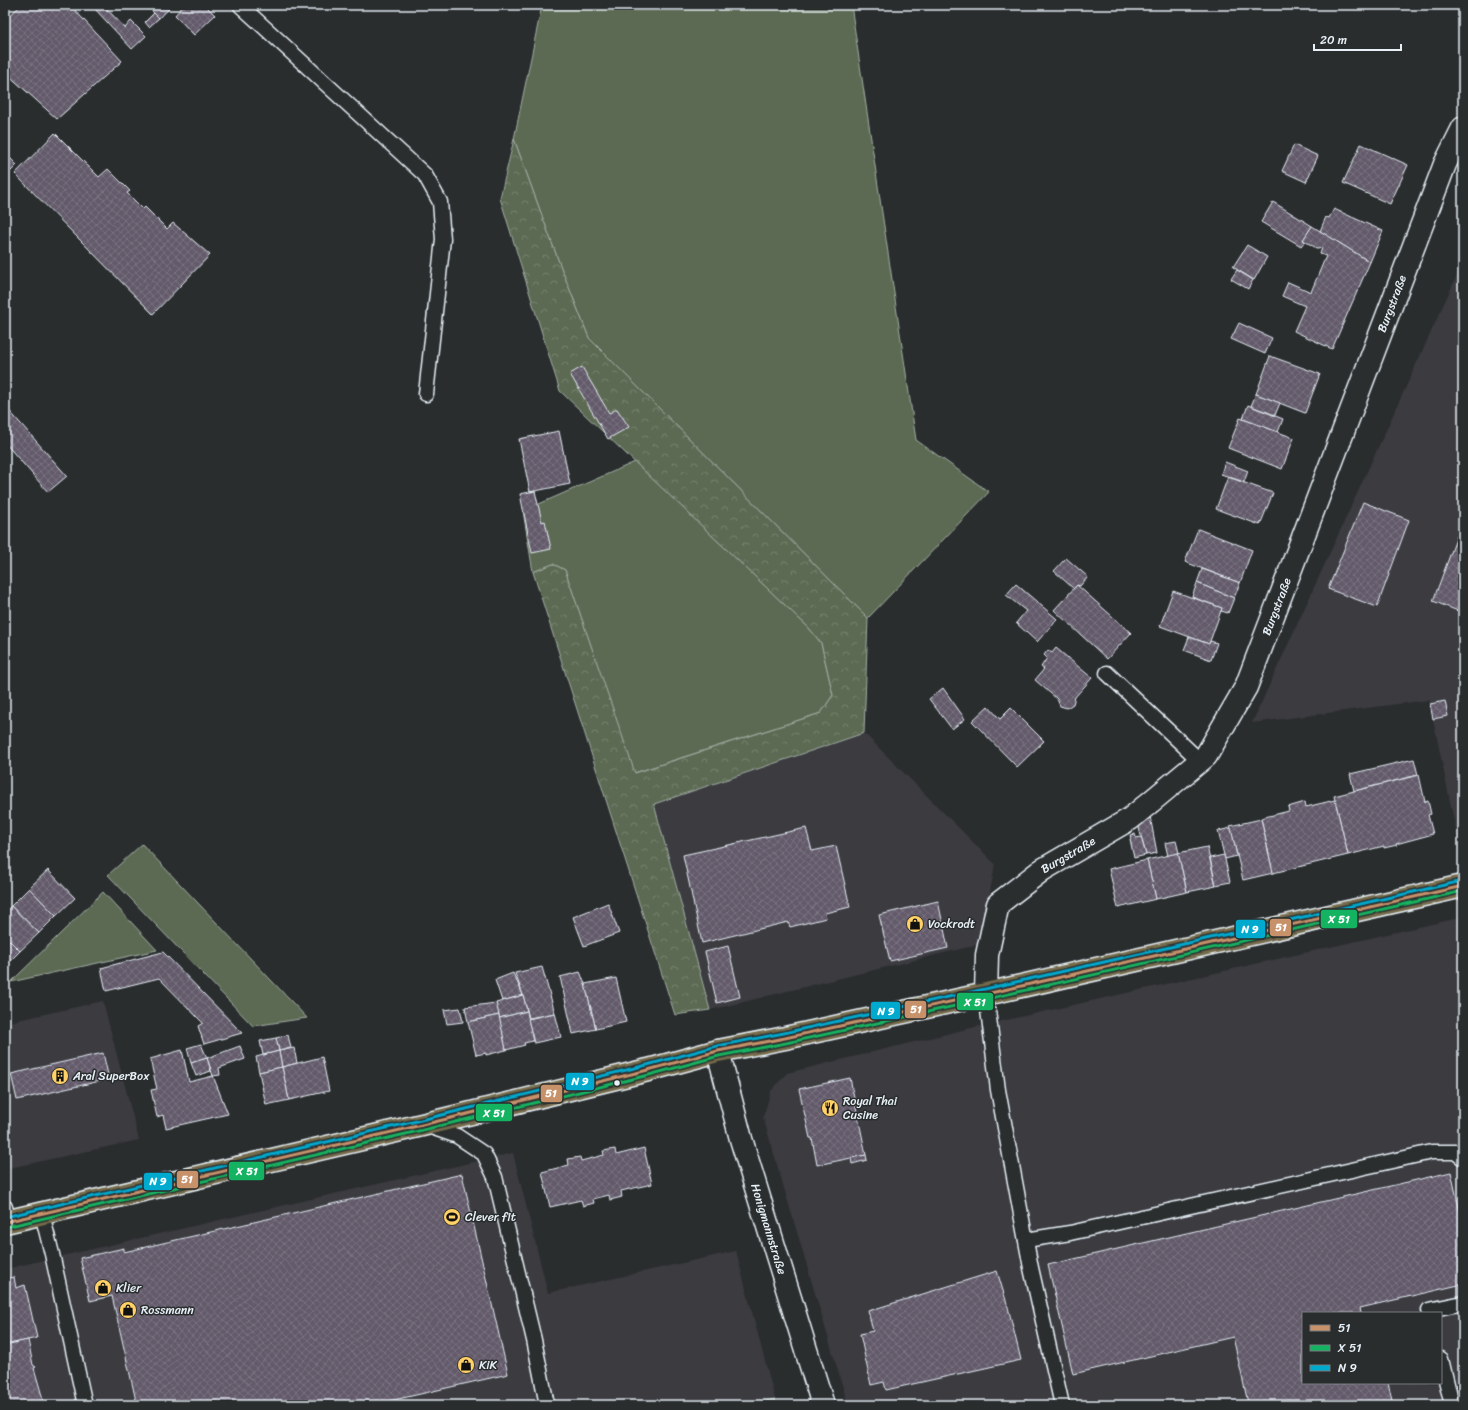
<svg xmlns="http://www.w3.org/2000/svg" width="1468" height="1410" font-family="Sriracha,sans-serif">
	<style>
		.built { fill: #3b3a40; fill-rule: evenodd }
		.grass { fill: #5d6b53; stroke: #a2aea6 }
		.forest { fill: url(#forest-crowns); stroke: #a2aea6 }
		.building { fill: url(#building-cross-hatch); stroke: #e8f1f8 }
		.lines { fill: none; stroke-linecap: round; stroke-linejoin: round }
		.lane-casing { stroke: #e8f1f8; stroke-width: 17 }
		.street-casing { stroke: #e8f1f8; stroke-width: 25 }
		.primary-casing { stroke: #e8f1f8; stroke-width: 25 }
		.lane { stroke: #2a2d2e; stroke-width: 14 }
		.street { stroke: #2a2d2e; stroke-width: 22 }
		.primary { stroke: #756b4b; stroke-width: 22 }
		.bus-1-casing { stroke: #2a2d2e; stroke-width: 6 }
		.bus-2-casing { stroke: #2a2d2e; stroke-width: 6 }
		.bus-3-casing { stroke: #2a2d2e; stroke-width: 6 }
		.bus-1 { stroke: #c7916a; stroke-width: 3 }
		.bus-2 { stroke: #13b361; stroke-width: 3 }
		.bus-3 { stroke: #00a9ce; stroke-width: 3 }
		.bus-dot { fill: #e8f1f8; stroke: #2a2d2e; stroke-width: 1.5 }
		.labels { text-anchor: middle; stroke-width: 3; stroke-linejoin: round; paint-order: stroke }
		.street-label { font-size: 12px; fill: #e8f1f8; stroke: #2a2d2e }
		.poi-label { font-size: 12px; fill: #e8f1f8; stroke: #2a2d2e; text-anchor: start }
		.line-badge { stroke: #2a2d2e; stroke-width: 1.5 }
		.badge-label { font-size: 11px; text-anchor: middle; font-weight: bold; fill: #fff }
	</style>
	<defs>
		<pattern id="forest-crowns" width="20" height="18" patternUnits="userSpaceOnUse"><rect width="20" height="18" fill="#5d6b53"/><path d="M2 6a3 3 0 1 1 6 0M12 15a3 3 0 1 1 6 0" fill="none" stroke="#74816c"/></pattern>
		<pattern id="building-cross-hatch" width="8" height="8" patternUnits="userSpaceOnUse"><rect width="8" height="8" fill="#635a6b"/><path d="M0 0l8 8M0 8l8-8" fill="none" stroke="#797281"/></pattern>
	</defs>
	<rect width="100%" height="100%" fill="#2a2d2e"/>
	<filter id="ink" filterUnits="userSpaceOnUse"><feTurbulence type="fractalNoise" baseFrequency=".025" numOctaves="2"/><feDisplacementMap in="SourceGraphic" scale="8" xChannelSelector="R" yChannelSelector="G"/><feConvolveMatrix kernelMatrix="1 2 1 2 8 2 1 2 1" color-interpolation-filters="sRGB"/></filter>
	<g filter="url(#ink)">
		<g class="built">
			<path d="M1463 262V838L1458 840 1429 700 1252 723Z"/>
			<path d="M864 733 995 864 981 944 710 1010 654 804Z"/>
			<path d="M1463 917V1405H848L763 1117 771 1091 787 1073 975 1027ZM1303 1313H1441V1383H1303Z"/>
			<path d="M103 1001 139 1140 5 1169V1023Z"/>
			<path d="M513 1153 548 1293 736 1251 775 1399 746 1405H5V1269Z"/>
		</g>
		<g class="grass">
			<path d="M542 5H851L916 440 989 492 868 618 589 338 560 265 514 139Z"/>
			<path d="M635 462 809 628 821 643 833 695 821 713 634 773 565 570 553 564 533 572 523 511Z"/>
			<path d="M142 844 307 1018 253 1026 108 875Z"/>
			<path d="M103 892 157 950 11 982Z"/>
			<path d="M775 1399 776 1405H746Z"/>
		</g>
		<path class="forest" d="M514 139 560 265 589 338 868 618 864 733 654 804 710 1010 675 1015 533 572 553 564 565 570 635 773 821 713 833 695 821 643 809 628 560 391 500 198Z"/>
		<g class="building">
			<path d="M21 5H70L122 61 57 119 5 72V20Z"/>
			<path d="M99 5H103L125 28 131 21 146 36 132 49 95 9Z"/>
			<path d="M127 5H138L132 10Z"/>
			<path d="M146 5H165L169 9 159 18Z"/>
			<path d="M184 5H205L215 15 194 35 175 15Z"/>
			<path d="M154 13 159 18 149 27 145 22Z"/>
			<path d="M55 133 99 177 108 169 130 191 127 193 143 209 145 207 167 229 173 223 210 255 153 314 15 174Z"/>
			<path d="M1361 144 1408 165 1390 204 1343 183Z"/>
			<path d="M1294 145 1318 156 1306 182 1282 171Z"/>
			<path d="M5 153 17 165 5 177Z"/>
			<path d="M1273 202 1312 226 1303 240 1305 241 1301 246 1261 222Z"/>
			<path d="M1334 209 1383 231 1370 262 1320 231 1326 217 1329 218Z"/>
			<path d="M1312 226 1370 262 1332 349 1294 331 1305 306 1282 296 1288 282 1311 292 1326 256 1320 254 1322 248 1318 249 1303 240Z"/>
			<path d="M1247 245 1267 257 1254 280 1233 267Z"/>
			<path d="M1237 270 1253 280 1248 289 1231 279Z"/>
			<path d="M1239 323 1272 338 1265 354 1231 339Z"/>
			<path d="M1270 356 1320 374 1305 413 1256 394Z"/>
			<path d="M582 367 609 413 617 409 629 427 608 439 570 374Z"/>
			<path d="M1256 394 1280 403 1275 415 1251 406Z"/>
			<path d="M1248 405 1283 419 1278 432 1243 419Z"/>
			<path d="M5 406 67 476 48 492 5 443Z"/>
			<path d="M1240 418 1294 438 1282 469 1228 448Z"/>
			<path d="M559 431 570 484 530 492 519 439Z"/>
			<path d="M1225 462 1248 471 1244 482 1221 474Z"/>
			<path d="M1228 477 1273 493 1260 525 1216 509Z"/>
			<path d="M535 491 542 522 545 521 551 549 532 553 520 494Z"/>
			<path d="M1363 502 1409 520 1377 607 1328 589Z"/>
			<path d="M1463 520V613L1433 601Z"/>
			<path d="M1198 529 1252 550 1240 583 1185 562Z"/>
			<path d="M1066 558 1088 577 1080 586 1077 585 1074 589 1054 571Z"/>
			<path d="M1202 569 1240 583 1234 598 1197 583Z"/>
			<path d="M1197 583 1234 598 1228 613 1221 611 1222 608 1192 597Z"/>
			<path d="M1016 584 1057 619 1037 642 1016 623 1026 611 1006 595Z"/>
			<path d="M1077 585 1131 633 1107 659 1054 610Z"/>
			<path d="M1173 591 1222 608 1209 644 1160 626Z"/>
			<path d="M1189 637 1209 644 1210 641 1217 643 1211 660 1184 650Z"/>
			<path d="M1056 648 1092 678 1075 697 1073 704 1067 708 1060 706 1057 699 1035 680 1044 669 1041 667 1047 658 1044 655 1048 650 1052 653Z"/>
			<path d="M943 688 965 719 952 729 929 699Z"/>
			<path d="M1445 701 1448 716 1433 719 1430 704Z"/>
			<path d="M988 706 1000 719 1011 708 1044 741 1017 767 972 721Z"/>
			<path d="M1414 759 1418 775 1354 791 1350 774Z"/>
			<path d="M1419 775 1425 802 1428 801 1431 814 1428 815 1433 834 1396 844 1397 845 1384 848V846L1348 855 1334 796Z"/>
			<path d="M1335 800 1348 855 1273 873 1261 818 1289 811 1288 807 1305 802 1306 807Z"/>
			<path d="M1150 816 1157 853 1146 855 1138 824Z"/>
			<path d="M1261 819 1273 873 1243 880 1230 826Z"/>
			<path d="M806 828 812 851 836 846 850 907 825 913 826 918 790 927 788 922 702 943 683 855Z"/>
			<path d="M1231 828 1237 856 1225 859 1218 831Z"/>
			<path d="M1135 834 1136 838 1141 837 1146 855 1134 858 1130 839H1131L1130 835Z"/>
			<path d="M1176 841 1179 853 1168 856 1165 843Z"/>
			<path d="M1207 847 1216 886 1187 892 1178 853Z"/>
			<path d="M1178 853 1187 892 1156 899 1147 860Z"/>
			<path d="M1224 855 1230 882 1216 885 1210 858Z"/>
			<path d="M1147 860 1156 899 1118 908 1109 869Z"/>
			<path d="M48 870 75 898 56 916 29 888Z"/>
			<path d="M29 888 56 916 39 933 11 906Z"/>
			<path d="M938 901 948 948 890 961 879 915Z"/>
			<path d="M608 903 619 933 584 946 573 917Z"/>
			<path d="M11 906 39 933 20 951 5 936V912Z"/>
			<path d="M5 936 20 951 5 966Z"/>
			<path d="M728 946 740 997 717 1003 705 952Z"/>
			<path d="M163 952 242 1033 204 1044 198 1026 203 1023 159 978 106 991 101 968Z"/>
			<path d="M542 967 555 1013 529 1018 523 995 515 973Z"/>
			<path d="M580 972 585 984 596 1029 573 1034 560 977Z"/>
			<path d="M513 973 523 995 502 1001 495 980Z"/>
			<path d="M616 978 626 1022 596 1029 585 984Z"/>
			<path d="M523 995 527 1011 499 1018 496 1003Z"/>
			<path d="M496 1003 499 1015 468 1022 465 1007Z"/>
			<path d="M460 1008 463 1022 447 1024 444 1010Z"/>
			<path d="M527 1011 533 1041 524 1043 525 1045 506 1050 499 1018Z"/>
			<path d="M555 1013 561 1037 534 1043 528 1019Z"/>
			<path d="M499 1015 506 1050 486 1055V1053L476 1055 468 1022Z"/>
			<path d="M288 1035 291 1048 279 1051 276 1038Z"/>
			<path d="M276 1038 279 1051 263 1055 260 1041Z"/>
			<path d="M201 1044 207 1058 191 1063 187 1048Z"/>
			<path d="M240 1046 245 1059 219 1068 220 1075 213 1076 207 1058Z"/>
			<path d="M294 1048 297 1063 282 1067 279 1051Z"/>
			<path d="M182 1050 189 1082 213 1076 228 1114 166 1128 163 1115 157 1117 151 1090 157 1089 150 1059Z"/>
			<path d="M279 1051 282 1067 259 1072 256 1057Z"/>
			<path d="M103 1053 109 1079 17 1100 11 1074Z"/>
			<path d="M322 1057 329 1091 289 1100 282 1067Z"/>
			<path d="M207 1058 211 1071 196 1076 191 1063Z"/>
			<path d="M282 1067 289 1100 266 1105 259 1072Z"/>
			<path d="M850 1078 866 1155 817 1165 812 1138H810L799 1089Z"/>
			<path d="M644 1148 652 1184 621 1191 622 1197 610 1200 609 1195 593 1199 594 1203 583 1206 581 1200 550 1207 542 1172 569 1165 568 1159 580 1157 581 1161 604 1155 603 1151 615 1149 616 1155Z"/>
			<path d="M866 1155 867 1160 852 1164 851 1158Z"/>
			<path d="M1451 1172 1463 1225V1284L1360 1308 1361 1313H1303V1383H1388L1393 1405H1241L1248 1403 1233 1337 1073 1374 1048 1265Z"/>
			<path d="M462 1174 508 1374 372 1405H137L112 1296 90 1301 80 1258 124 1248V1252Z"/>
			<path d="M997 1271 1008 1307 1021 1360 886 1390 884 1382 871 1385 860 1334 873 1331 868 1311Z"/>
			<path d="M14 1277 16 1288 25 1285 37 1338 5 1345V1279Z"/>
			<path d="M28 1340 33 1365 36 1367 34 1368 42 1396 43 1405H5V1345Z"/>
			<path d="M1027 1400 1029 1405H1013Z"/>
		</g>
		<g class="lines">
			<g class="lane-casing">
				<g id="lane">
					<path d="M240 5 425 175 440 202 443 239 426 394"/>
					<path d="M1107 673 1200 761"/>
					<path d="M986 994 998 1090 1031 1268 1062 1405"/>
					<path d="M425 1125 457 1136 484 1154 495 1177 534 1340 547 1405"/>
					<path d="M5 1207 8 1221"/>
					<path d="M42 1214 52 1254 85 1405"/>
					<path d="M1026 1240 1070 1233 1432 1152H1455L1463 1158"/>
					<path d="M1430 1313 1429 1310 1463 1303"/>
					<path d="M1441 1359 1452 1405"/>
				</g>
			</g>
			<g class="street-casing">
				<g id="street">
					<path id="s1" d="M986 994 987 955 998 904 1042 870 1130 819 1206 756 1246 687 1445 164 1463 128"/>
					<path id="s2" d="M718 1051 741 1139 823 1405"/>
				</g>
			</g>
			<g class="primary-casing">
				<path id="primary" d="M5 1222 422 1125 648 1070 718 1051 785 1038 986 994 1463 886"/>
			</g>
			<use href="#lane" class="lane"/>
			<use href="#street" class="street"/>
			<use href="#primary" class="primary"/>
			<g class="bus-1-casing">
				<path id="bus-1" d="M5 1222 422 1125 648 1070 718 1051 785 1038 986 994 1463 886"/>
			</g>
			<g class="bus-2-casing">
				<path id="bus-2" d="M6 1227 423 1130 649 1075 719 1056 786 1043 987 999 1463 891"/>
			</g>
			<g class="bus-3-casing">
				<path id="bus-3" d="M5 1217 421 1120 647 1065 717 1046 784 1033 985 989 1462 881"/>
			</g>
			<use href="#bus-1" class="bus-1"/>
			<use href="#bus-2" class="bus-2"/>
			<use href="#bus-3" class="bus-3"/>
		</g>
	</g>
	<defs>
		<g id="shop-disc" transform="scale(0.9)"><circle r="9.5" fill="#ffd166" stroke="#2a2d2e"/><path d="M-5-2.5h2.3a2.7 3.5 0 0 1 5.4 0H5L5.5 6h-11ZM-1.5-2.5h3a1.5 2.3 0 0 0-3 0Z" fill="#111"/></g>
		<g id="building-disc" transform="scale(0.9)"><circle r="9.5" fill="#ffd166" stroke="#2a2d2e"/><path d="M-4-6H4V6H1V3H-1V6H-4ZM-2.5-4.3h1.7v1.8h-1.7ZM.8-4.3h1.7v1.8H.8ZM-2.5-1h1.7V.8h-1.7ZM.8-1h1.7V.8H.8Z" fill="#111"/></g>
		<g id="restaurant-disc" transform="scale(0.9)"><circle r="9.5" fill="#ffd166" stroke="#2a2d2e"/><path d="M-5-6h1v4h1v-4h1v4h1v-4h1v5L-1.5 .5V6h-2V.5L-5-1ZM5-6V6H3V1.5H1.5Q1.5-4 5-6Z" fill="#111"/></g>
		<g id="stadium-disc" transform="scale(0.9)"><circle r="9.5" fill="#ffd166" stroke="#2a2d2e"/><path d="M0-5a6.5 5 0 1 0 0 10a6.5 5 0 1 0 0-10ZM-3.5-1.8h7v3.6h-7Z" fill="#111"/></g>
	</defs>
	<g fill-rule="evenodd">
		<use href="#shop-disc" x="915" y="924"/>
		<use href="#building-disc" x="60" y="1076"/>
		<use href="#restaurant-disc" x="830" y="1108"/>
		<use href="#stadium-disc" x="452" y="1217"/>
		<use href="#shop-disc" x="103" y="1288"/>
		<use href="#shop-disc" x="128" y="1310"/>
		<use href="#shop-disc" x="466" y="1365"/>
	</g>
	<circle class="bus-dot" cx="617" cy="1083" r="3.5"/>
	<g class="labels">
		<g class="street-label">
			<text dy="4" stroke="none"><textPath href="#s1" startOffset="837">Burgstraße</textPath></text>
			<text dy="4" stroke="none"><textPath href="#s1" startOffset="513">Burgstraße</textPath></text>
			<text dy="4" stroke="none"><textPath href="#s1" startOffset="177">Burgstraße</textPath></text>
			<text dy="4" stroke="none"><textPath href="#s2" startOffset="185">Honigmannstraße</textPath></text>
		</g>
		<g class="poi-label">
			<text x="928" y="928">Vockrodt</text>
			<text x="73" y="1080">Aral SuperBox</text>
			<text x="843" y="1105">Royal Thai<tspan x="843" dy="14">Cusine</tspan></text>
			<text x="465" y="1221">Clever fit</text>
			<text x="116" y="1292">Klier</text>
			<text x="141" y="1314">Rossmann</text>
			<text x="479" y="1369">KiK</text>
		</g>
	</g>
	<g class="line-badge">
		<rect x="1320" y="909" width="38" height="20" rx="4" fill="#13b361"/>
		<rect x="1269" y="918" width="23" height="19" rx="4" fill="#c7916a"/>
		<rect x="1235" y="919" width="31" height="20" rx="4" fill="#00a9ce"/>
		<rect x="956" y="992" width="38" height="19" rx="4" fill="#13b361"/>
		<rect x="904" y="1000" width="23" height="19" rx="4" fill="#c7916a"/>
		<rect x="870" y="1001" width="31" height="19" rx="4" fill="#00a9ce"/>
		<rect x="565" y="1072" width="30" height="19" rx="4" fill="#00a9ce"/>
		<rect x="540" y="1084" width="23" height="19" rx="4" fill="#c7916a"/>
		<rect x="475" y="1103" width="38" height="19" rx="4" fill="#13b361"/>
		<rect x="228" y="1161" width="37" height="20" rx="4" fill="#13b361"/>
		<rect x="176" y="1170" width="23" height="19" rx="4" fill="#c7916a"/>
		<rect x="143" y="1172" width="30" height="19" rx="4" fill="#00a9ce"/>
	</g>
	<g class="badge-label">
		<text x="1339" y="923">X 51</text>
		<text x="1281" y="931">51</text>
		<text x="1250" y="933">N 9</text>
		<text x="975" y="1006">X 51</text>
		<text x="916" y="1013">51</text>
		<text x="886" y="1015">N 9</text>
		<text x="580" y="1085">N 9</text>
		<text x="551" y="1097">51</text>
		<text x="494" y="1117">X 51</text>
		<text x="247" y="1175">X 51</text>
		<text x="187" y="1183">51</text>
		<text x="158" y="1185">N 9</text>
	</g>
	<rect width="1468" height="1410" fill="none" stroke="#2a2d2e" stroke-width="20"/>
	<rect x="10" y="10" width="1448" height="1390" fill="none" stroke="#e8f1f8" stroke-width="1.5" filter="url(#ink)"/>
	<rect x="1302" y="1312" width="140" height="72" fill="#2a2d2e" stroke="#767b7f"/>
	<rect x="1310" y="1325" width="20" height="6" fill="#c7916a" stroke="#767b7f"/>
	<text x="1338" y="1332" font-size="12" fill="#e8f1f8">51</text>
	<rect x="1310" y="1345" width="20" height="6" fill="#13b361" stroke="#767b7f"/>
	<text x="1338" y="1352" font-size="12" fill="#e8f1f8">X 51</text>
	<rect x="1310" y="1365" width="20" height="6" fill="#00a9ce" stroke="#767b7f"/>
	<text x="1338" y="1372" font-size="12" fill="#e8f1f8">N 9</text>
	<path d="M1314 44v6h87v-6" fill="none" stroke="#e8f1f8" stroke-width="2"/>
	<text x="1320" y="44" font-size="12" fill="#e8f1f8" stroke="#2a2d2e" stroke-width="3" paint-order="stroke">20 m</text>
</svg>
